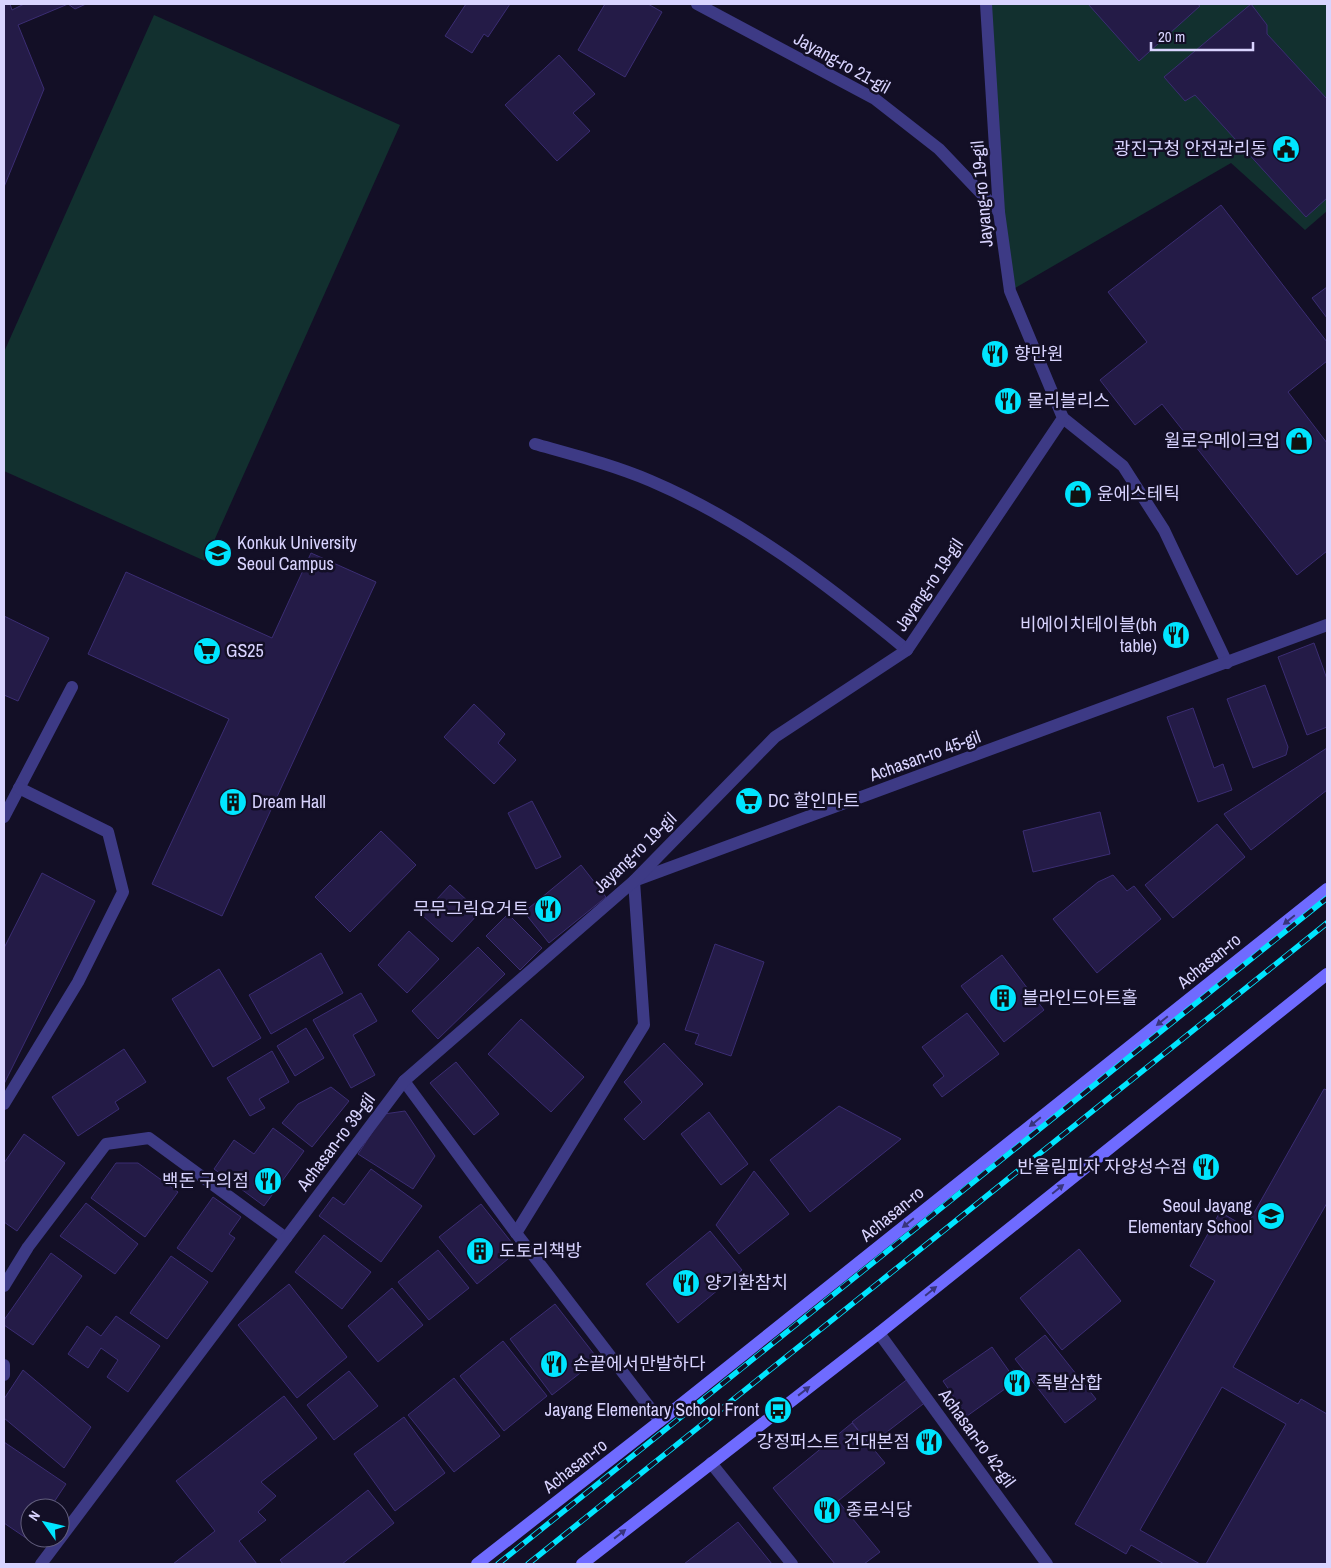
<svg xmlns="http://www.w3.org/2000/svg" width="1331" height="1568" font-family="'Archivo Narrow','Noto Sans KR',sans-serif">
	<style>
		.green { fill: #12302f }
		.building { fill: #241b47; stroke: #3b2d73 }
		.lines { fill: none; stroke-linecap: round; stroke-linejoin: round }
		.pedestrian { stroke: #3d3a85; stroke-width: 12 }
		.minor { stroke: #3d3a85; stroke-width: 12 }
		.secondary { stroke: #6f6bff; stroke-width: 12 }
		.rail-casing { stroke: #00e5ff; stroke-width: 5.5 }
		.rail { stroke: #130f26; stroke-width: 4; stroke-dasharray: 11; stroke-linecap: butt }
		.oneway { fill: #38347d }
		.labels { text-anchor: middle; stroke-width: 5; stroke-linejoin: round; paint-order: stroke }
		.street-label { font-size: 18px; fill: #d9d4ff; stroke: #130f26 }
		.poi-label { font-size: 18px; fill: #d9d4ff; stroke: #130f26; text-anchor: start }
	</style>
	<rect width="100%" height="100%" fill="#130f26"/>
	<g class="green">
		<path d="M986 4H1327V211L1305 230 1231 163 1010 291Z"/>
		<path d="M154 15 400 125 205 561 4 471V352Z"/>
	</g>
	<g class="building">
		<path d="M4 4H10L12 10 24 4H86L75 9 68 4 18 25 44 89 4 187Z"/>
		<path d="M466 4H510L488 37 484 34 472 53 445 36Z"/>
		<path d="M605 4H648L662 12 625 77 578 50Z"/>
		<path d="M1088 4H1197L1200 6 1139 61Z"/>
		<path d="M1251 4 1267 25V34L1327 99V198L1306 217 1195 95 1185 101 1164 77Z"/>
		<path d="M559 55 595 94 573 113 590 131 557 161 505 105Z"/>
		<path d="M1221 205 1327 342V361L1288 392 1327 443V551L1297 575 1162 404 1135 425 1100 380 1147 342 1108 292Z"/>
		<path d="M1327 287V318L1312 298Z"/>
		<path d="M311 553 376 582 222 916 152 884 229 719 88 654 126 572 272 638Z"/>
		<path d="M4 616 49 638 18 701 4 695Z"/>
		<path d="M1314 643 1327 679V727L1307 735 1278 657Z"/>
		<path d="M1265 685 1288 747 1286 755 1253 768 1227 699Z"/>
		<path d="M474 704 505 734 498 743 516 760 494 784 444 737Z"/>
		<path d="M1193 708 1214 768 1223 764 1232 790 1198 802 1167 717Z"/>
		<path d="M1327 748V790L1251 850 1224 814Z"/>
		<path d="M532 801 561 857 536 869 508 813Z"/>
		<path d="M1100 812 1110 854 1033 872 1023 831Z"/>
		<path d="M1217 824 1245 857 1173 918 1145 885Z"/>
		<path d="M381 831 416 865 350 932 315 897Z"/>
		<path d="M581 865 606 897 549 943 524 912Z"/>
		<path d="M42 873 95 901 4 1084V948Z"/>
		<path d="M1113 875 1127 891 1134 886 1161 919 1097 973 1053 919 1098 882Z"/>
		<path d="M450 885 480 912 452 942 422 915Z"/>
		<path d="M508 914 542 948 520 970 486 936Z"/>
		<path d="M409 931 439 959 407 993 378 965Z"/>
		<path d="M715 944 764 962 731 1056 695 1044 699 1034 685 1030Z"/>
		<path d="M478 947 505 974 438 1039 412 1011Z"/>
		<path d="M321 953 343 993 271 1034 249 995Z"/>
		<path d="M1002 955 1044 1010 1004 1042 961 986Z"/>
		<path d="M219 969 261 1038 213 1067 172 999Z"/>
		<path d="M361 993 377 1021 353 1035 375 1075 351 1088 313 1020Z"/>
		<path d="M967 1013 999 1054 942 1097 933 1085 944 1076 922 1047Z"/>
		<path d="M521 1019 584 1077 551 1112 488 1054Z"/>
		<path d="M306 1028 324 1058 295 1076 277 1046Z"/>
		<path d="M664 1043 703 1084 644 1140 624 1119 642 1102 624 1082Z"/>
		<path d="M124 1049 146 1082 115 1102 119 1109 78 1136 52 1097Z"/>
		<path d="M272 1051 289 1082 259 1099 265 1108 250 1116 227 1078Z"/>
		<path d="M456 1062 499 1114 474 1135 430 1083Z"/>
		<path d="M331 1087 349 1101 312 1147 282 1123 298 1104Z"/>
		<path d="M1324 1089 1327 1090V1203L1233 1367 1298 1404 1301 1399 1327 1414V1564H1206L1286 1424 1222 1387 1140 1530 1200 1564H1164L1131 1545 1126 1554 1075 1524 1215 1281 1190 1266 1220 1212 1246 1227Z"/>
		<path d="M839 1106 901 1139 810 1212 770 1160Z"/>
		<path d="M405 1111 435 1156 413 1189 358 1154 384 1114Z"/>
		<path d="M709 1112 748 1164 721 1185 681 1134Z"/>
		<path d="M273 1128 304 1151 264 1206 214 1169 234 1140 254 1154Z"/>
		<path d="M24 1134 65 1163 17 1231 4 1222V1163Z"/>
		<path d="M116 1163H138L178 1192 145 1237 91 1198Z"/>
		<path d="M371 1169 422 1206 381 1262 319 1216 333 1197 344 1205Z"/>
		<path d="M754 1171 789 1214 739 1254 716 1225Z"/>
		<path d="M213 1197 241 1217 229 1234 235 1238 212 1272 177 1248Z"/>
		<path d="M86 1203 138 1244 115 1274 60 1236Z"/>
		<path d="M481 1204 512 1243 508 1259 477 1284 439 1237Z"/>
		<path d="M710 1231 742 1270 678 1323 646 1284Z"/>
		<path d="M324 1235 371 1272 342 1309 295 1272Z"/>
		<path d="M1079 1249 1121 1301 1062 1350 1020 1298Z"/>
		<path d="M438 1250 469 1288 429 1320 398 1282Z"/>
		<path d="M51 1253 82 1276 33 1345 4 1325V1320Z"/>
		<path d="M171 1256 208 1282 167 1339 130 1313Z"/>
		<path d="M289 1284 347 1357 297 1398 238 1325Z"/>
		<path d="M392 1288 423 1325 378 1362 348 1326Z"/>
		<path d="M555 1304 598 1359 552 1395 510 1339Z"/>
		<path d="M116 1316 160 1346 128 1392 107 1377 118 1360 101 1348 88 1368 68 1354 87 1326 101 1336Z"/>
		<path d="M1045 1335 1096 1399 1065 1423 1015 1359Z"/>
		<path d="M503 1341 547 1396 504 1431 460 1376Z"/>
		<path d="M992 1347 1016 1381 967 1416 943 1381Z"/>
		<path d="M23 1370 91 1427 64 1468 4 1418V1399Z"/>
		<path d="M349 1371 378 1406 334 1440 307 1405Z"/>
		<path d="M454 1378 500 1436 454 1472 408 1415Z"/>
		<path d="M909 1378 927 1401 870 1445 852 1422Z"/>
		<path d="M284 1396 317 1438 261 1482 276 1496 258 1512 266 1520 239 1541 257 1564H173L215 1531 176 1481Z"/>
		<path d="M404 1417 445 1473 395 1511 354 1454Z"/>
		<path d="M852 1423 885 1463 838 1501 880 1552 864 1564H835L773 1488Z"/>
		<path d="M4 1442 66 1484 50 1508H30L29 1540 4 1523Z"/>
		<path d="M368 1490 394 1523 342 1564H283L280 1560Z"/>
		<path d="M738 1522 772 1564H684Z"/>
	</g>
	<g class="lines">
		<path class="pedestrian" d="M516 1233 644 1025 634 881"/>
		<g class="minor">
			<path d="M697 4 875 99 939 149 999 212"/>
			<path d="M1063 418 1123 466 1164 530 1227 663"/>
			<path d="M535 444C574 455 613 465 651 481 745 521 828 585 907 650"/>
			<path d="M4 817 72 687"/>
			<path d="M639 879 1327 625"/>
			<path d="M404 1081 516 1233 660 1421"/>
			<path d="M4 1104 78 982 123 892 108 832 19 788"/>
			<path d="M4 1286 28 1247 106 1144 149 1138 286 1238"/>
			<path d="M879 1333 1047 1564"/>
			<path d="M4 1365V1375"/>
			<path d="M711 1463 792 1564"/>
			<path d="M41 1564 404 1081 634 881 775 737 907 650 1063 418 1010 291 999 212 986 4"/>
		</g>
		<g class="secondary">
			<path d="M477 1564 660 1421 1327 889"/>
			<path d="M582 1564 879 1333 1327 974"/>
		</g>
		<g class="rail-casing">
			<g id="rail">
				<path d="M498 1564 1327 898"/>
				<path d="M528 1564 1327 923"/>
			</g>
		</g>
		<use href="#rail" class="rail"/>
	</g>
	<defs><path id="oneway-solid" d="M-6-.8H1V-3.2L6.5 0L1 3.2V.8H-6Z" transform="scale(1.25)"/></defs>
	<g class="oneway">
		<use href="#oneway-solid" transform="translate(1289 920) rotate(141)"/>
		<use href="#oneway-solid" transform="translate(1162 1021) rotate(141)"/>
		<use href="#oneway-solid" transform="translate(1035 1122) rotate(141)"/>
		<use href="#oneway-solid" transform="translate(1058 1189) rotate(-39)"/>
		<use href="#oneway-solid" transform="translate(908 1223) rotate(141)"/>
		<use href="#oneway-solid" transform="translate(931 1291) rotate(-39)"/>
		<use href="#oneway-solid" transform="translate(804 1391) rotate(-38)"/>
		<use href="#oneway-solid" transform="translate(620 1534) rotate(-38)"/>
	</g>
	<defs>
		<g id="civic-disc" transform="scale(1.4375)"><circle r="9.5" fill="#00e5ff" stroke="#130f26"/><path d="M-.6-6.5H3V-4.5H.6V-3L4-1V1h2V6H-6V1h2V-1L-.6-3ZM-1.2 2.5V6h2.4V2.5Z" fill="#111"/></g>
		<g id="restaurant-disc" transform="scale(1.4375)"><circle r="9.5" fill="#00e5ff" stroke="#130f26"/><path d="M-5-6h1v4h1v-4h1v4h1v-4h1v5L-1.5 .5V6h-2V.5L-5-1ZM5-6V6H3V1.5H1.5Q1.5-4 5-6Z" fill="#111"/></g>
		<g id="shop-disc" transform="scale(1.4375)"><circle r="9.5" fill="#00e5ff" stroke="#130f26"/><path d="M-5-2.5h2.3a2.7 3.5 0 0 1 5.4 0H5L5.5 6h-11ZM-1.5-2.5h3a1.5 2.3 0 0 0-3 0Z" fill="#111"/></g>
		<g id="university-disc" transform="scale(1.4375)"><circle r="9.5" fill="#00e5ff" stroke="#130f26"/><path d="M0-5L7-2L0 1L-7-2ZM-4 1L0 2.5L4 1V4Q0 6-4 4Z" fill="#111"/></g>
		<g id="supermarket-disc" transform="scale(1.4375)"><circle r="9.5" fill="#00e5ff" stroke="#130f26"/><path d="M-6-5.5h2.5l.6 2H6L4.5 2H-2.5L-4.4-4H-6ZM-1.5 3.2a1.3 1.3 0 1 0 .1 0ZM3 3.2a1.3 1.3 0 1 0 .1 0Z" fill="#111"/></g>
		<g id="building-disc" transform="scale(1.4375)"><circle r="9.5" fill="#00e5ff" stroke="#130f26"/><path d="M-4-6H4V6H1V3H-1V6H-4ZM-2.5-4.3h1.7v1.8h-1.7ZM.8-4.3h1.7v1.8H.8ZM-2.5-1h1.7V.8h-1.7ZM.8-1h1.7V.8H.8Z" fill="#111"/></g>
		<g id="school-disc" transform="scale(1.4375)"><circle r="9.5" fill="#00e5ff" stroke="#130f26"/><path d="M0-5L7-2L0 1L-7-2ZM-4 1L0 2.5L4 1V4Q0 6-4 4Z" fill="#111"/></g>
		<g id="bus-disc" transform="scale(1.4375)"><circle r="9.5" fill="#00e5ff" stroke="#130f26"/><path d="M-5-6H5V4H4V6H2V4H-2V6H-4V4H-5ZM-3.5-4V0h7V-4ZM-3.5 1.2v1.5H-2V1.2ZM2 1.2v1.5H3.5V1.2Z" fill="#111"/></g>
	</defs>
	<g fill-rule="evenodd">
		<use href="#civic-disc" x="1286" y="149"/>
		<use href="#restaurant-disc" x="995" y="354"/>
		<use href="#restaurant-disc" x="1008" y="401"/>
		<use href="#shop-disc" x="1299" y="441"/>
		<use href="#shop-disc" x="1078" y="494"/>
		<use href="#university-disc" x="218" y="553"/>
		<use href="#restaurant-disc" x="1176" y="635"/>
		<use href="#supermarket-disc" x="207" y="651"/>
		<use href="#supermarket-disc" x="749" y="801"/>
		<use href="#building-disc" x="233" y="802"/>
		<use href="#restaurant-disc" x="548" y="909"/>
		<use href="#building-disc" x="1003" y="998"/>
		<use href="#restaurant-disc" x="1206" y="1167"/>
		<use href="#restaurant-disc" x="268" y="1181"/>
		<use href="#school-disc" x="1271" y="1216"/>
		<use href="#building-disc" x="480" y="1251"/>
		<use href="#restaurant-disc" x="686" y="1283"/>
		<use href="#restaurant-disc" x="554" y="1364"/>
		<use href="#restaurant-disc" x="1017" y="1383"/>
		<use href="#bus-disc" x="778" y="1410"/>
		<use href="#restaurant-disc" x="929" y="1442"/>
		<use href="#restaurant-disc" x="827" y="1510"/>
	</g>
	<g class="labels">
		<g class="street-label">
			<text transform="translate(842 63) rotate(29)" y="6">Jayang-ro 21-gil</text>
			<text transform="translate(982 194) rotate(-95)" y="6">Jayang-ro 19-gil</text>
			<text transform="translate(929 585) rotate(-56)" y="6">Jayang-ro 19-gil</text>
			<text transform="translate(925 756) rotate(-20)" y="6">Achasan-ro 45-gil</text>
			<text transform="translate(635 853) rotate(-44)" y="6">Jayang-ro 19-gil</text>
			<text transform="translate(1209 961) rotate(-39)" y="6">Achasan-ro</text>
			<text transform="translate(336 1142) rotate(-53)" y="6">Achasan-ro 39-gil</text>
			<text transform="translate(892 1214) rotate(-39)" y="6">Achasan-ro</text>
			<text transform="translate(977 1438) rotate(54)" y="6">Achasan-ro 42-gil</text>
			<text transform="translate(575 1466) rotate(-38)" y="6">Achasan-ro</text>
		</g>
		<g class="poi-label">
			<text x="1267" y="155" text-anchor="end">광진구청 안전관리동</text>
			<text x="1014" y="360">향만원</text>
			<text x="1027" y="407">몰리블리스</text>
			<text x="1280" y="447" text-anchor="end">윌로우메이크업</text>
			<text x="1097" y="500">윤에스테틱</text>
			<text x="237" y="549">Konkuk University<tspan x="237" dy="21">Seoul Campus</tspan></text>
			<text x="1157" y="631" text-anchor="end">비에이치테이블(bh<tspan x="1157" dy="21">table)</tspan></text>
			<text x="226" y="657">GS25</text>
			<text x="768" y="807">DC 할인마트</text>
			<text x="252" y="808">Dream Hall</text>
			<text x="529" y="915" text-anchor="end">무무그릭요거트</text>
			<text x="1022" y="1004">블라인드아트홀</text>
			<text x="1187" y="1173" text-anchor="end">반올림피자 자양성수점</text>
			<text x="249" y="1187" text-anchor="end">백돈 구의점</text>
			<text x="1252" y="1212" text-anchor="end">Seoul Jayang<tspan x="1252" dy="21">Elementary School</tspan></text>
			<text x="499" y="1257">도토리책방</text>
			<text x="705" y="1289">양기환참치</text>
			<text x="573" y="1370">손끝에서만발하다</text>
			<text x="1036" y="1389">족발삼합</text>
			<text x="759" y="1416" text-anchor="end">Jayang Elementary School Front</text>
			<text x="910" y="1448" text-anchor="end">강정퍼스트 건대본점</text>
			<text x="846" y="1516">종로식당</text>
		</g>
	</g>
	<rect width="1331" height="1568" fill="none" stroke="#d9d4ff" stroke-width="10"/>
	<g transform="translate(45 1523) rotate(304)"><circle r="24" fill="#130f26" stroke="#625e7d"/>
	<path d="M0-4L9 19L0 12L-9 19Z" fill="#00e5ff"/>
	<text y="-8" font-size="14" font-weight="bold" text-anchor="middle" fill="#d9d4ff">N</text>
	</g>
	<path d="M1151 42v8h102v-8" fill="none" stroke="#d9d4ff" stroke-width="2.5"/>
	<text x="1158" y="42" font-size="15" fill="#d9d4ff" stroke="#130f26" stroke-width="4" paint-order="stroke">20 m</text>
</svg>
